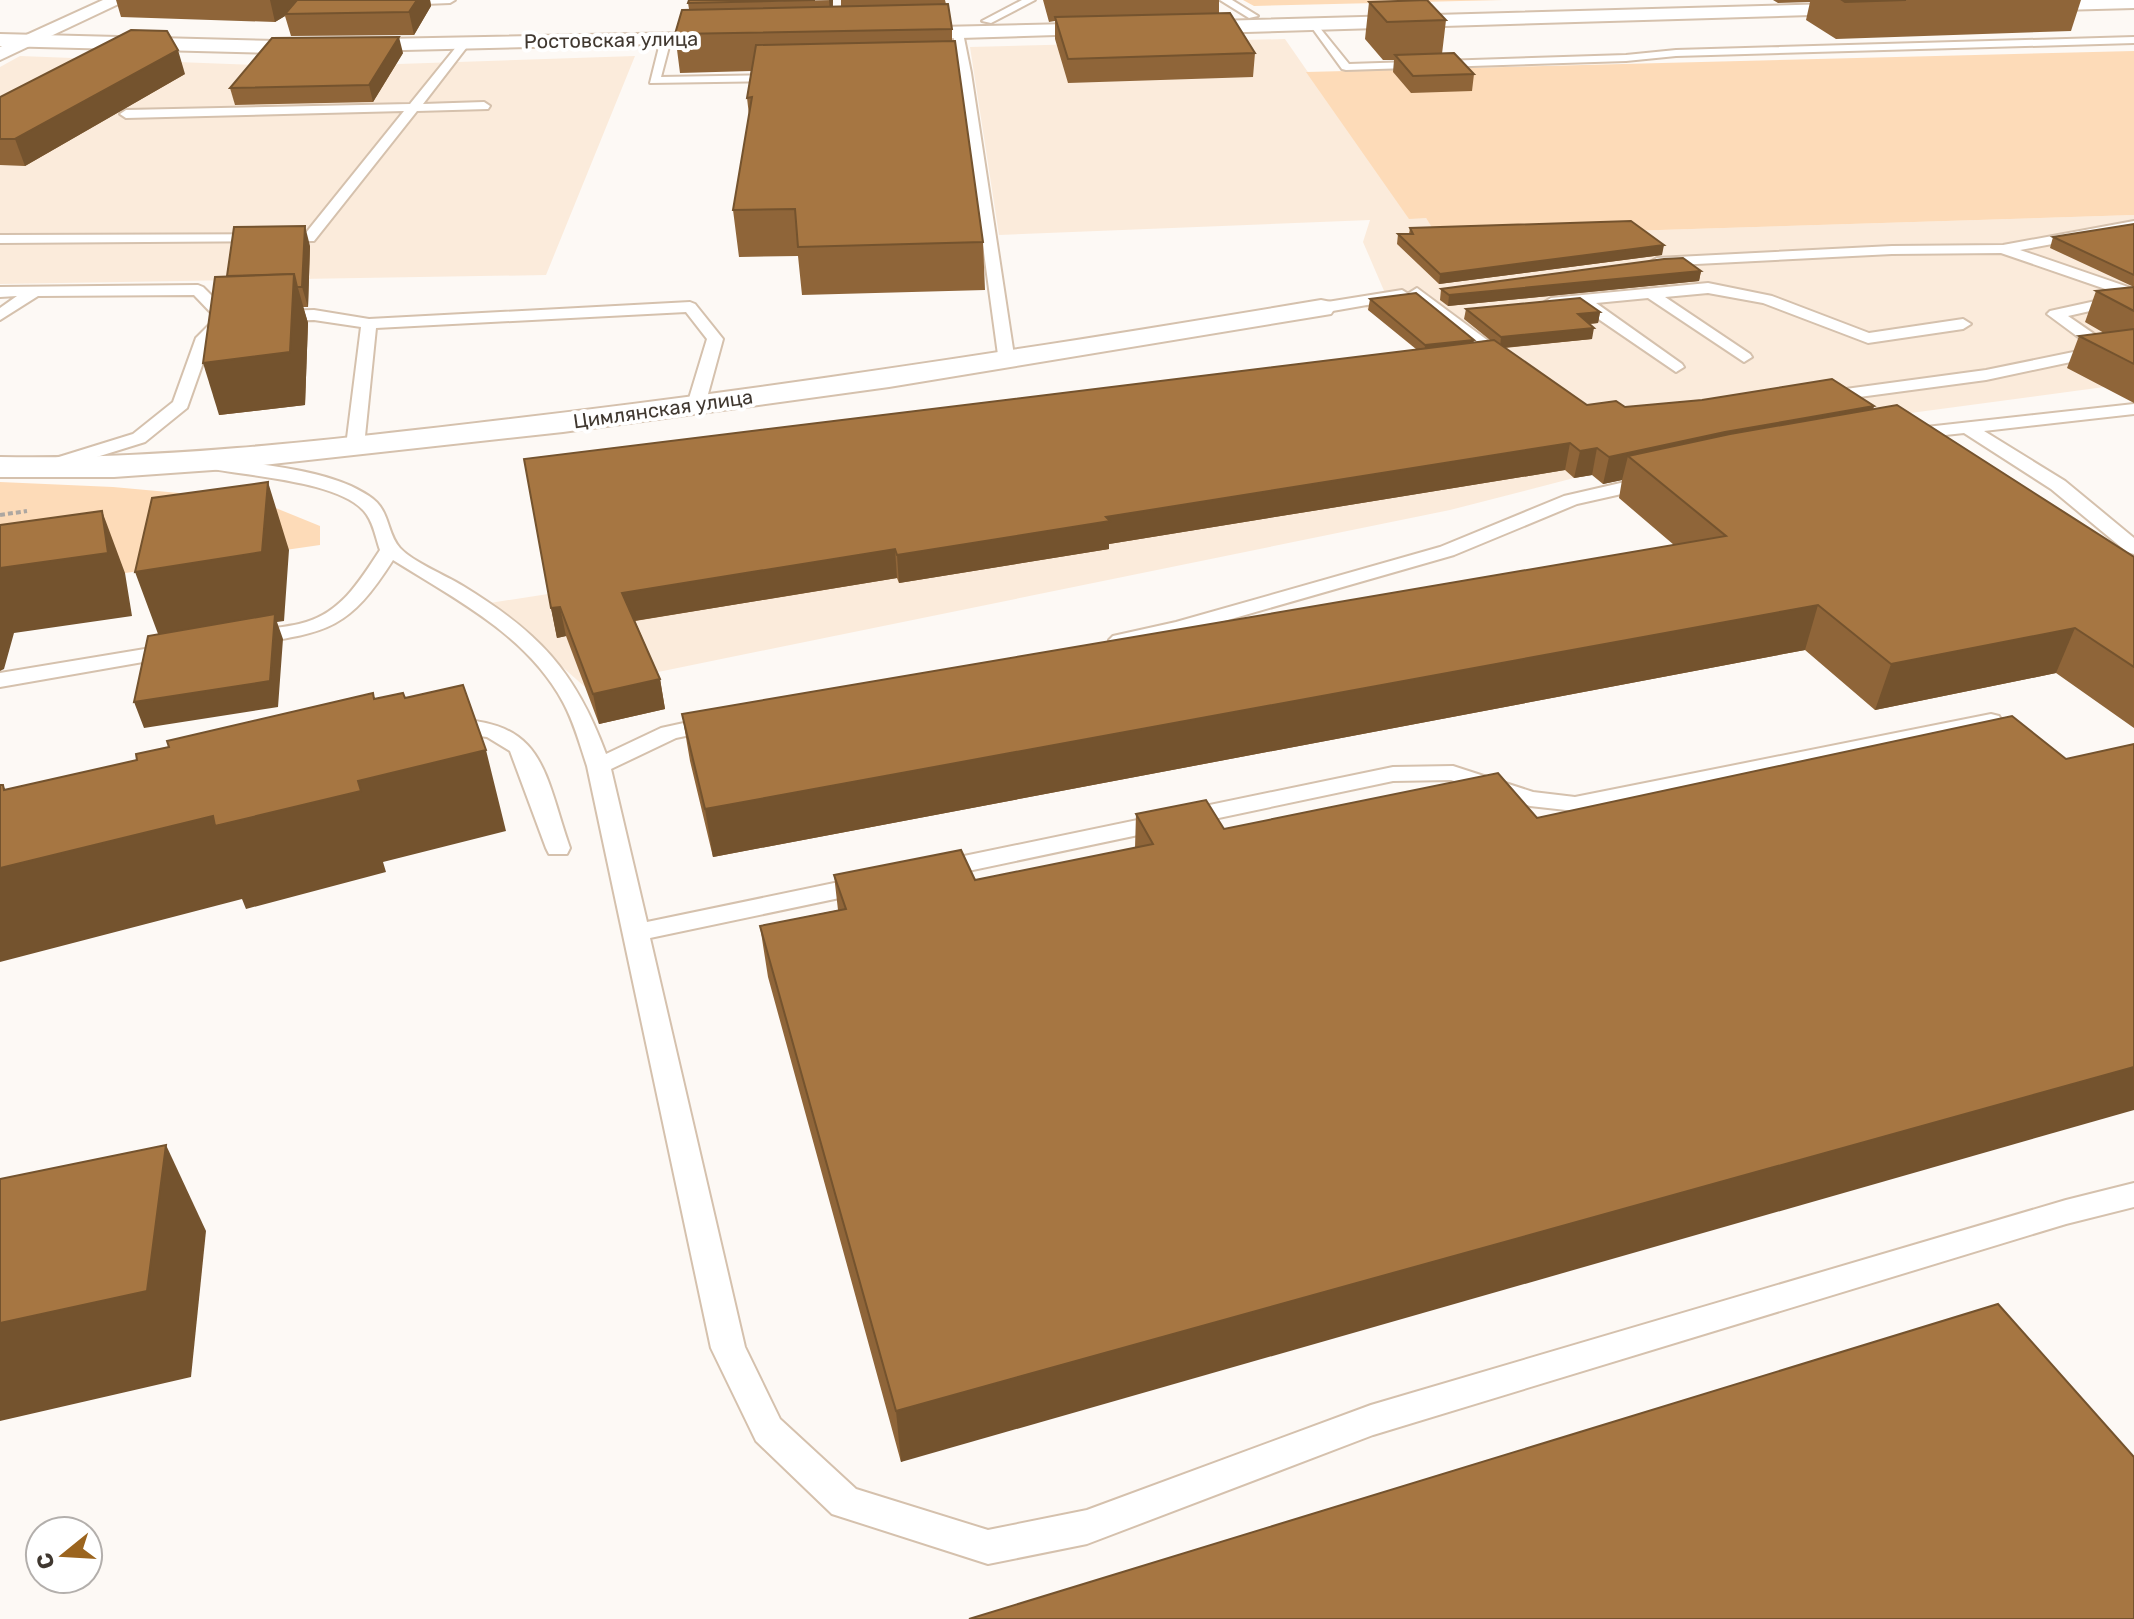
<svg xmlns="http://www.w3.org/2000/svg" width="2134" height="1619" font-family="Rubik,sans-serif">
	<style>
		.built { fill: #fbebdb }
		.green { fill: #fddbb8 }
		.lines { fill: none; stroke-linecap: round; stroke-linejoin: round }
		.service-casing { stroke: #d5c1ad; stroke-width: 4 }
		.minor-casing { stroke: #d5c1ad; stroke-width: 4 }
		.tertiary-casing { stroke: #d5c1ad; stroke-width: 4 }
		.path { stroke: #ada7a1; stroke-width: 4; stroke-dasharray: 5 3; stroke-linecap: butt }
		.service { fill: #fff; fill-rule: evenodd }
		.minor { fill: #fff; fill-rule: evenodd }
		.tertiary { fill: #fff; fill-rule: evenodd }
		.wall { fill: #8f6539 }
		.shaded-wall { fill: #74532e }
		.building { fill: #a67642; stroke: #74532e; stroke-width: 2 }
		.labels { text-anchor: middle; stroke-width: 8; stroke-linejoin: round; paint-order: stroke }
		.far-street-label { font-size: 20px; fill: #403830; stroke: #fff }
	</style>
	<rect width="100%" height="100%" fill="#fdf9f5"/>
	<g class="built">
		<path d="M1285 39 1409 218H1426L1439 237 2134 215V383L1761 433 1735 449 1574 478 1450 510 585 687 490 603 1487 447 1441 370 1364 306 1393 302 1385 293 1363 242 1370 220 999 235 970 47Z"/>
		<path d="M20 56 309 67 635 56 546 275 0 284V67Z"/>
	</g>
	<g class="green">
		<path d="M1243 0H1503L1254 6Z"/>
		<path d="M2134 51V215L1438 237 1426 218 1409 219 1306 72Z"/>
		<path d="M0 482 113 487 256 500 320 526V545L0 591Z"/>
	</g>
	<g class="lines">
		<g class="service-casing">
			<g id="service">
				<path d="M396 0H455L450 3 400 5Z"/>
				<path d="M1022 0H1035L991 23 982 21Z"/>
				<path d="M1220 0H1232L1258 16 1249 18Z"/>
				<path d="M1315 22 1349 64 1626 55 1676 50 2134 37V43L1676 56 1626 61 1346 70 1342 69 1310 25Z"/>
				<path d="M958 30 963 33 971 73 1015 362 1007 367 999 362 960 77H929L923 74 929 71 959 70 953 33Z"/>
				<path d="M666 36 671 39 661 77 780 75 786 78 780 81 650 83 661 39Z"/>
				<path d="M461 41 470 43 423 104 484 102 490 106 488 109 417 111 314 241 0 243V235L305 234 404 111 126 118 120 114 126 110 410 104Z"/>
				<path d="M2134 221V229L2020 250 2134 289V301L2068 316 2113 347V353L1986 380 1822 402 1816 401 1814 397 1816 393 1986 370 2093 348 2047 314 2050 311 2123 295 2001 253 1892 254 1657 266 1650 262 1657 258 1892 246 2003 245Z"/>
				<path d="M1708 283 1772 296 1869 333 1963 319 1971 324 1963 329 1868 343 1763 303 1708 293 1665 297 1750 354 1752 357 1744 362 1648 298 1596 303 1682 364 1684 367 1676 372 1578 305 1551 308 1543 303 1551 298Z"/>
				<path d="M198 285 203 287 229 313 240 314 243 317 230 322 211 340 187 408 145 442 58 469H46L43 465 46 461 133 434 173 402 196 338 216 318 194 295 38 296 0 320V308L17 296 0 297V287Z"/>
				<path d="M1417 288 1510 357V363H1498L1412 296 1409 293Z"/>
				<path d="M1402 290 1410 295 1407 298 1321 313 1313 308 1321 303Z"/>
				<path d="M690 302 695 304 723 339 705 405 696 410 687 405 707 339 686 312 376 328 364 446 355 451 346 446 361 327 314 320 272 321 264 316 272 311 314 310 369 319Z"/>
				<path d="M2134 404V414L1984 431 2065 481 2134 538V554L2127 552 2051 489 1964 433 1908 439 1899 434 1908 429Z"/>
				<path d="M209 458C256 464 330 469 369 496 391 510 386 533 400 548 413 562 445 575 463 586 538 632 575 670 606 754L661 728 716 716 724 718 727 723 724 728 676 738 611 769 647 922 868 876 877 878 881 884 877 890 868 892 650 938 745 1347 780 1419 856 1489 988 1530 1087 1510 1371 1405 2066 1200 2134 1183V1207L2066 1224 1373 1435 1087 1544 988 1564 832 1514 756 1441 711 1348 587 766C580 745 574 722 563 702 527 635 455 599 393 560 349 629 329 632 251 644L244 642 240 638 244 634C262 629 281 628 299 624 340 615 359 582 380 550 376 539 374 525 367 515 345 480 241 476 203 467L200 463Z"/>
				<path d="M1651 476 1660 482 1657 486 1577 504 1454 555 1186 632 1120 646 1109 640 1113 636 1176 622 1440 547 1564 496Z"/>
				<path d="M175 644 183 645 186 650 183 655 0 687V673Z"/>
				<path d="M1991 714 1999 716 2002 721 1999 726 1575 811 1530 806 1451 780 1393 781 935 878 926 876 922 870 926 864 935 862 1393 767 1453 766 1533 792 1575 797Z"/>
				<path d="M447 719C545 720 543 770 570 848L567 854H549L546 848 510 751 487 737 439 731 436 726 439 721Z"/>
			</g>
		</g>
		<g class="minor-casing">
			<g id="minor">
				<path d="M103 0H127L0 60V47Z"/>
				<path d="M1321 300 1331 302 1335 308 1331 314 889 387 563 432 227 469 114 477H0V457C165 460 329 440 493 421 771 389 1046 346 1321 300Z"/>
			</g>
		</g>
		<g class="tertiary-casing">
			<g id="tertiary">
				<path d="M2020 0H2134V8L2022 11 2013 5Z"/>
				<path d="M1869 3 1878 9 1876 13 1178 34 1168 28 1178 22Z"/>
				<path d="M1113 23 1123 29 1120 33 894 40 884 34 894 28Z"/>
				<path d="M737 32 744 34 747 38 744 42 278 53 0 46V34L278 41Z"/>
			</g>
		</g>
		<path class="path" d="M0 515 27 511"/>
		<use href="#service" class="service"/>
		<use href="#minor" class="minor"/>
		<use href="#tertiary" class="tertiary"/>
	</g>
	<g class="wall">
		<path d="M116 0H430L431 6 414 35 291 36 285 16 275 22 121 17Z"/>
		<path d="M833 0V7L841 6V0H945L952 29V41L983 242 985 290 802 295 798 256 739 257 733 210 749 115 747 98 751 71 680 73 675 34 689 9 688 3Z"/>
		<path d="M1043 0H1219V13L1255 53 1253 77 1068 83 1055 39V21L1049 22Z"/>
		<path d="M1773 0H2081L2071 31 1836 39 1806 20 1810 2 1778 3Z"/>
		<path d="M1369 2 1446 20 1442 54 1474 74 1472 91 1411 93 1393 72 1394 60H1383L1365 39Z"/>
		<path d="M403 53 373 102 235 105 230 88Z"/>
		<path d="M185 74 25 166 0 165V97Z"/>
		<path d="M2134 224V403L2067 368 2079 336 2104 333 2085 322 2096 291 2134 287 2050 248 2053 237Z"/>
		<path d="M1410 228 1662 255 1439 284 1397 244 1398 234H1409Z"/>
		<path d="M310 246 308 307H303L308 323 305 405 219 415 227 276Z"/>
		<path d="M1701 271 1699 281 1448 306 1440 300 1441 289Z"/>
		<path d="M1370 299 1474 340 1473 342 1490 340 1464 319 1466 309 1600 312 1598 323 1589 324 1592 339 1505 348 1587 405 1625 407 1874 406 1873 409 2134 557V728L2056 673 1875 710 1805 650 713 857 690 761 682 714 1674 545 1619 498 1622 480 1603 484 1592 475 1574 478 1565 470 1109 544V549L899 583 897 578 635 621 660 679 665 709 599 724 566 636 557 638 551 608 1416 349 1368 310Z"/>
		<path d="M2066 759 901 1462 768 977 760 926 838 910 834 875 975 880 1135 848 1136 814 1224 829 1537 818Z"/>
	</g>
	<g class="shaded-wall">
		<path d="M270 0H302L285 14V16L275 22Z"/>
		<path d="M417 0H430L431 6 414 35 409 12Z"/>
		<path d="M829 0H833L831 26Z"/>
		<path d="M399 37 403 53 373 102 369 85Z"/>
		<path d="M178 50 185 74 25 166 15 139Z"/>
		<path d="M305 226 310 246 308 307 302 287Z"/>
		<path d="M1664 245 1662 255 1439 284 1440 274Z"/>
		<path d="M1701 271 1699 281 1448 306 1449 295Z"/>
		<path d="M294 274 308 323 305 405 219 415 203 363Z"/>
		<path d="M1600 312 1598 323 1576 325 1578 314Z"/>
		<path d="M1594 328 1592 339 1500 348 1501 337Z"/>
		<path d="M1474 340 1472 351 1424 356 1425 345Z"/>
		<path d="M1874 406 1866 433 1628 456 1622 480 1603 484 1609 457 1725 432Z"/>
		<path d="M1570 443 1565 470 1109 544V549L899 583 897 555 1106 517Z"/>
		<path d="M1597 448 1592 475 1574 478 1580 451Z"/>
		<path d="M268 482 289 550 284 621 277 622 283 639 278 707 144 728 134 702 161 642 135 572Z"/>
		<path d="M102 511 125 573 132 616 14 633 4 669 0 671V568Z"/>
		<path d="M895 549 897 578 627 622 622 593Z"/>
		<path d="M1818 605 1805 650 713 857 705 809Z"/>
		<path d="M560 607 566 636 557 638 551 608Z"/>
		<path d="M2075 628 2056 673 1875 710 1891 664Z"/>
		<path d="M660 679 665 709 599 724 593 694Z"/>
		<path d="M486 750 506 831 383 862 386 872 246 909 242 899 0 962V868L4 790 3 785 37 859Z"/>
		<path d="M2134 1067V1110L901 1462 896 1411Z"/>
		<path d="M166 1145 206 1231 191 1377 0 1421V1323Z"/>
	</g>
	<g class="building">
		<path d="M297 0H417L409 12 285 14Z"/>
		<path d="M689 0H815L688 3Z"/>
		<path d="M1427 0 1446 20 1387 22 1369 2Z"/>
		<path d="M1842 0H1906L1845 2Z"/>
		<path d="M948 4 952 29 675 34 682 10Z"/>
		<path d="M1230 13 1255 53 1068 59 1055 17Z"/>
		<path d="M131 30 167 31 178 50 15 139H0V97Z"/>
		<path d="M399 37 369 85 230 88 272 38Z"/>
		<path d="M955 41 983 242 798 247 795 209 733 210 752 97 747 98 756 45Z"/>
		<path d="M1454 53 1474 74 1413 76 1395 55Z"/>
		<path d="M1631 221 1664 245 1440 274 1398 234H1413L1410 228Z"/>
		<path d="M2134 224V275L2053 237Z"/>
		<path d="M305 226 302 287H297L294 274 227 276 234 227Z"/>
		<path d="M1683 258 1701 271 1449 295 1441 289 1664 259Z"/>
		<path d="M294 274 290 352 203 363 215 277Z"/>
		<path d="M2134 287V311L2096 291Z"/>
		<path d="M1416 293 1474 340 1425 345 1370 299Z"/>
		<path d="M1580 298 1600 312 1578 314 1594 328 1501 337 1466 309Z"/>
		<path d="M2134 329V364L2079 336Z"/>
		<path d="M1494 340 1587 405 1616 401 1625 407 1702 400 1832 379 1874 406 1725 432 1609 457 1597 448 1580 451 1570 443 1106 517 1110 521 897 555 895 549 622 593 660 679 593 694 560 607 551 608 524 459Z"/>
		<path d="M1897 405 2134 557V667L2075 628 1891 664 1818 605 705 809 682 714 1726 536 1628 456 1730 434Z"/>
		<path d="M268 482 262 552 135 572 152 498Z"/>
		<path d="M102 511 108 553 0 568V525Z"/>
		<path d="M275 614 270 681 134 702 148 636Z"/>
		<path d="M463 685 486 750 358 781 361 791 215 826 213 816 0 868V785H3L4 790 137 760 136 754 169 747 167 741 373 693 374 699 403 693 405 698Z"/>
		<path d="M2012 716 2066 759 2134 744V1067L896 1411 760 926 846 909 834 875 961 850 975 880 1153 844 1136 814 1206 800 1224 829 1498 773 1537 818Z"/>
		<path d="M166 1145 147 1291 0 1323V1179Z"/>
		<path d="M1998 1304 2134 1457V1619H969Z"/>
	</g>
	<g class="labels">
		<g class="far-street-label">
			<text transform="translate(611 40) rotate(-1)" y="7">Ростовская улица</text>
			<text transform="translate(663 409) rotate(-8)" y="7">Цимлянская улица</text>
		</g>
	</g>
	<g transform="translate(64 1555) rotate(252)"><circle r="38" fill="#ffffff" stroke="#b3afac" stroke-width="2"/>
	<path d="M0-6L14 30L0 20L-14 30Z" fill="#9b641e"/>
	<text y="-12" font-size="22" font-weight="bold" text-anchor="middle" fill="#403830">С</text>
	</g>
</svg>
